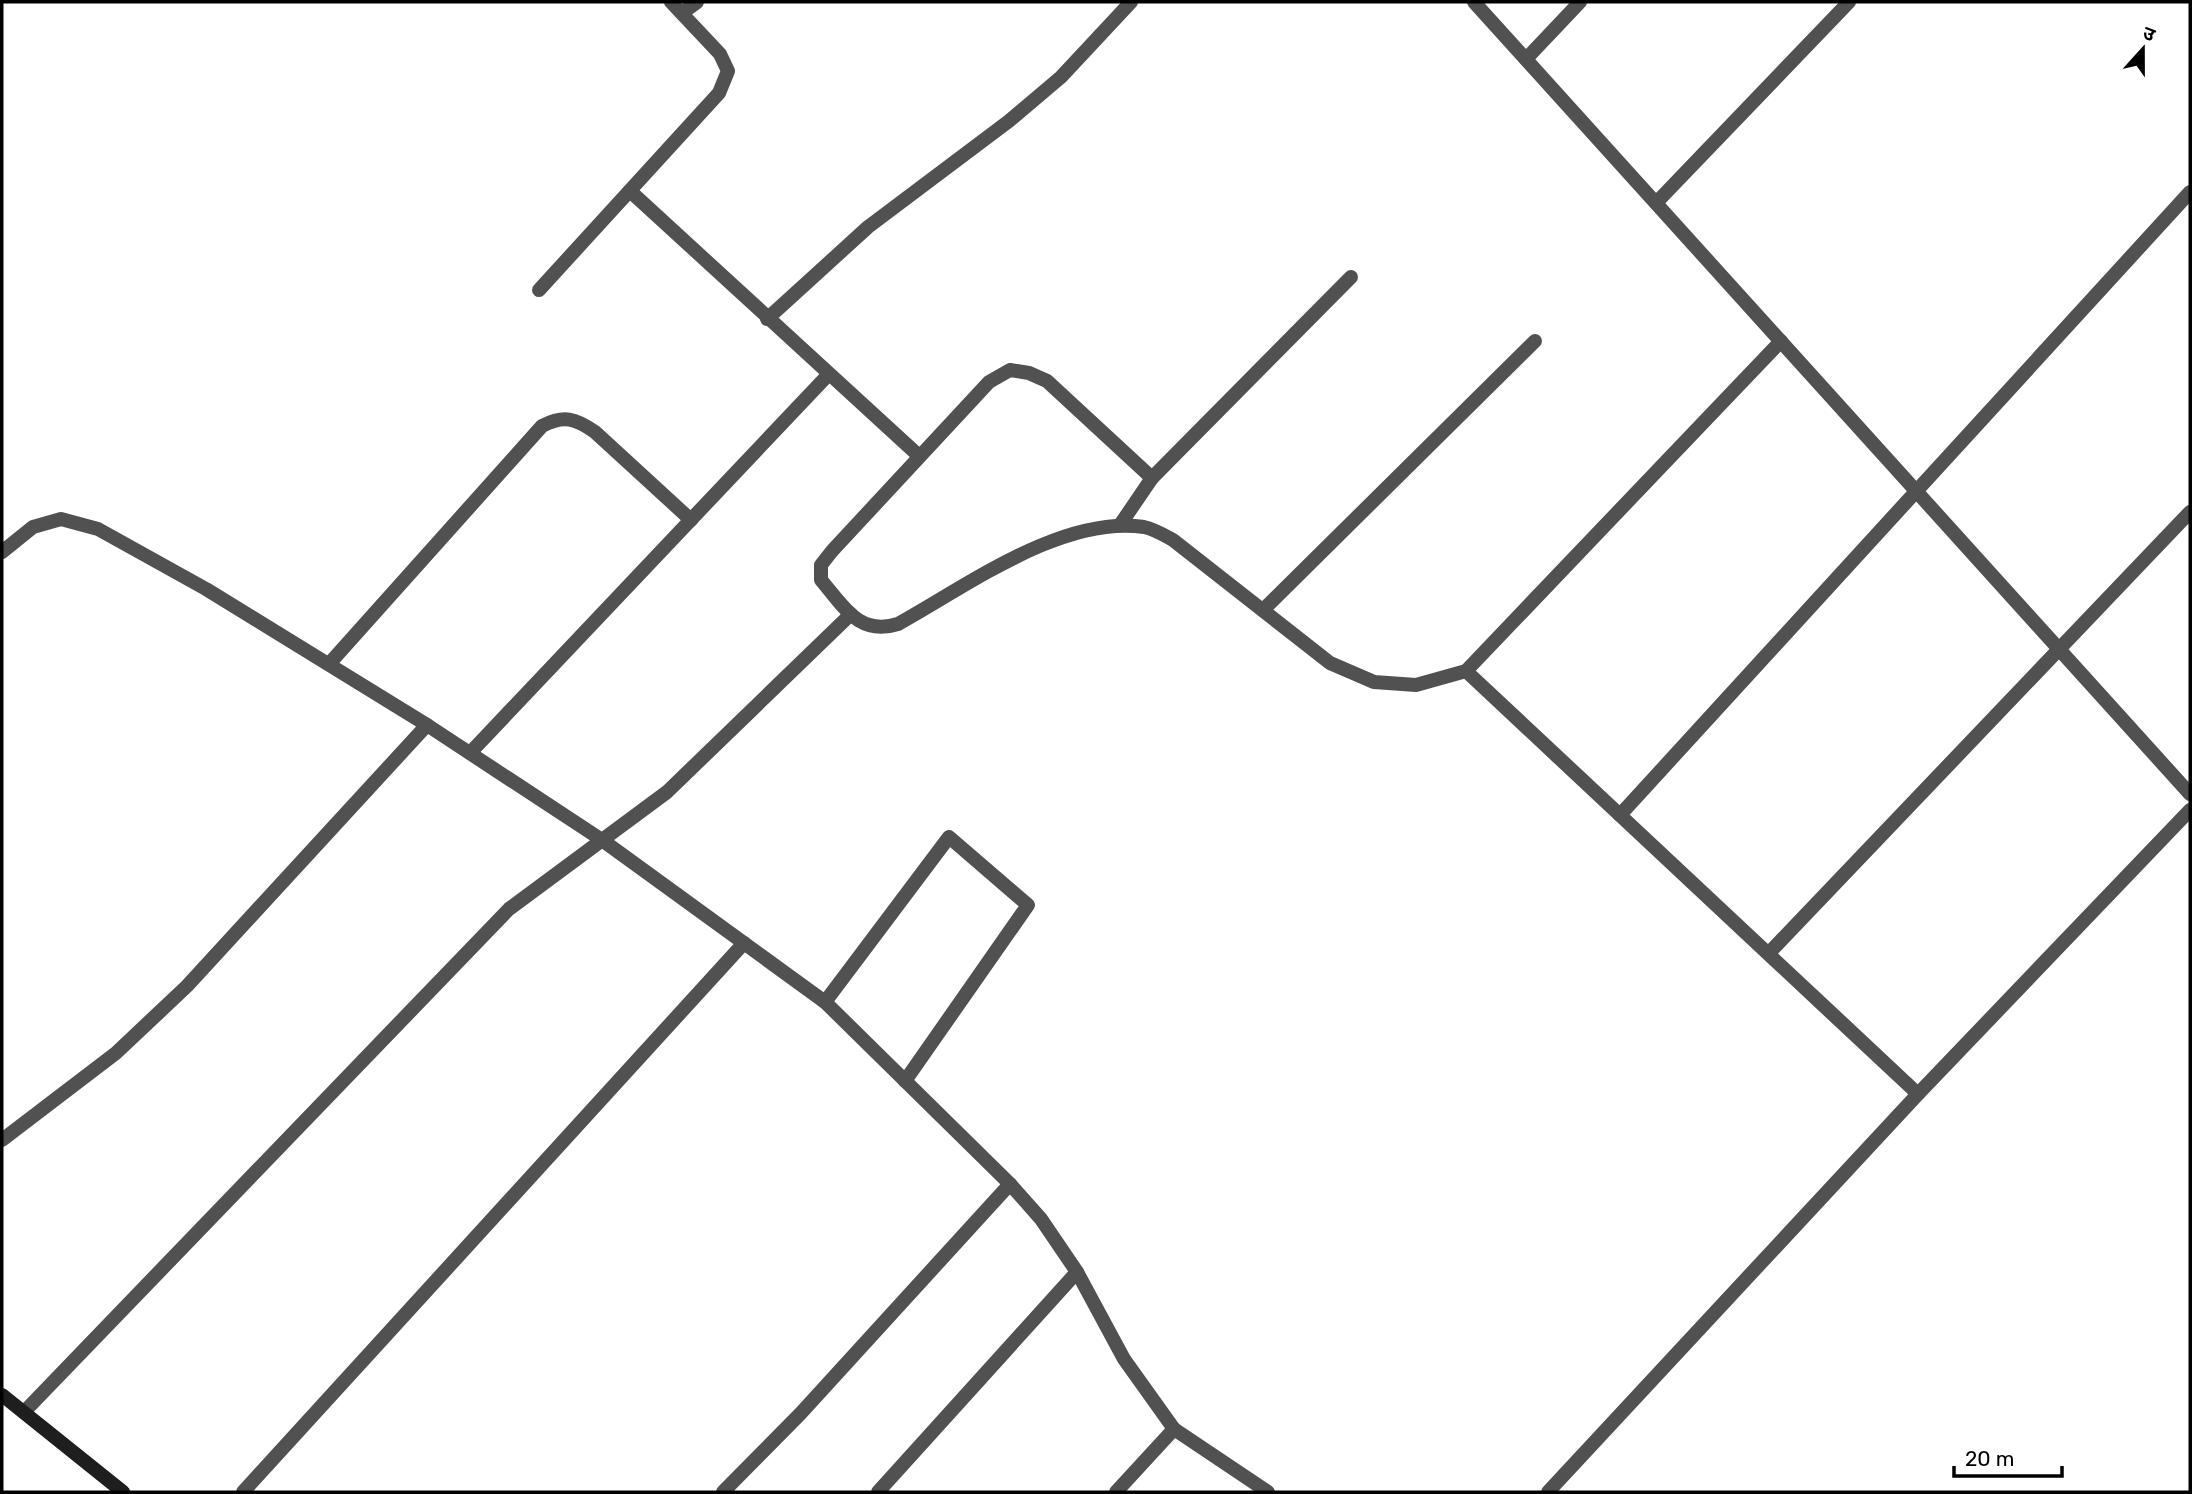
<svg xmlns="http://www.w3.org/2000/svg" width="2192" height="1494" font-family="Rubik,'Noto Sans Devanagari',sans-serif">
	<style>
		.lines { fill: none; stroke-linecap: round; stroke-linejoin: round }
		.minor { stroke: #515151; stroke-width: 14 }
		.secondary { stroke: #1e1e1e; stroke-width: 14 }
	</style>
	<rect width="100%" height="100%" fill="#fff"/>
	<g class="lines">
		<g class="minor">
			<path d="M1474 2 2190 794"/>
			<path d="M682 13 697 2"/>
			<path d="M1526 59 1580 2"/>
			<path d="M630 191 918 455"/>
			<path d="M1656 203 1849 2"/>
			<path d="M539 290 719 93 728 71 720 54 671 2"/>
			<path d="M767 319 868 227 1009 121 1061 77 1131 2"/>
			<path d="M1152 478 1047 381 1029 373 1010 370 989 382 832 551 821 565V580C844 607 859 636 898 624 967 586 1062 515 1144 527 1154 529 1164 535 1173 540L1330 663 1374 682 1416 685 1466 671 1781 341"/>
			<path d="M1120 525 1152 478 1351 277"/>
			<path d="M2 552 33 527 61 519 98 529 206 589 427 725 602 840 825 1002 1010 1184 1041 1219 1077 1272 1124 1359 1174 1429 1268 1492"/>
			<path d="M1263 610 1535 341"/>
			<path d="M329 664 542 426C564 415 575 418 595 432L691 520"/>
			<path d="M1466 671 1918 1094"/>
			<path d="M470 753 828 375"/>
			<path d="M1620 815 2190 192"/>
			<path d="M1769 953 2190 512"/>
			<path d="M825 1002 949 837 1028 905 905 1081"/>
			<path d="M2 1140 116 1053 187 986 427 725"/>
			<path d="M24 1412 509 909 667 792 851 614"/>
			<path d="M243 1492 744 943"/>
			<path d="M723 1492 801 1413 1010 1184"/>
			<path d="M878 1492 1077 1272"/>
			<path d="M1116 1492 1174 1429"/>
			<path d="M1548 1492 1918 1094 2190 810"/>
		</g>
		<path class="secondary" d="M2 1395 123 1492"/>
	</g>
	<rect width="2192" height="1494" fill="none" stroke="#000000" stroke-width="7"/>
	<g transform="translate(2143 49) rotate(21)" stroke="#ffffff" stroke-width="5" paint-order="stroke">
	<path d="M0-5L12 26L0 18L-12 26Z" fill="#000000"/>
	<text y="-10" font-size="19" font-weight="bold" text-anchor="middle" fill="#000000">उ</text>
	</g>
	<path d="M1954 1466v10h108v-10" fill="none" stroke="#000000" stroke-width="3.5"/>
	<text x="1965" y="1466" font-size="21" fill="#000000" stroke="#ffffff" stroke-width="5" paint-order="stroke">20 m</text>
</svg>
